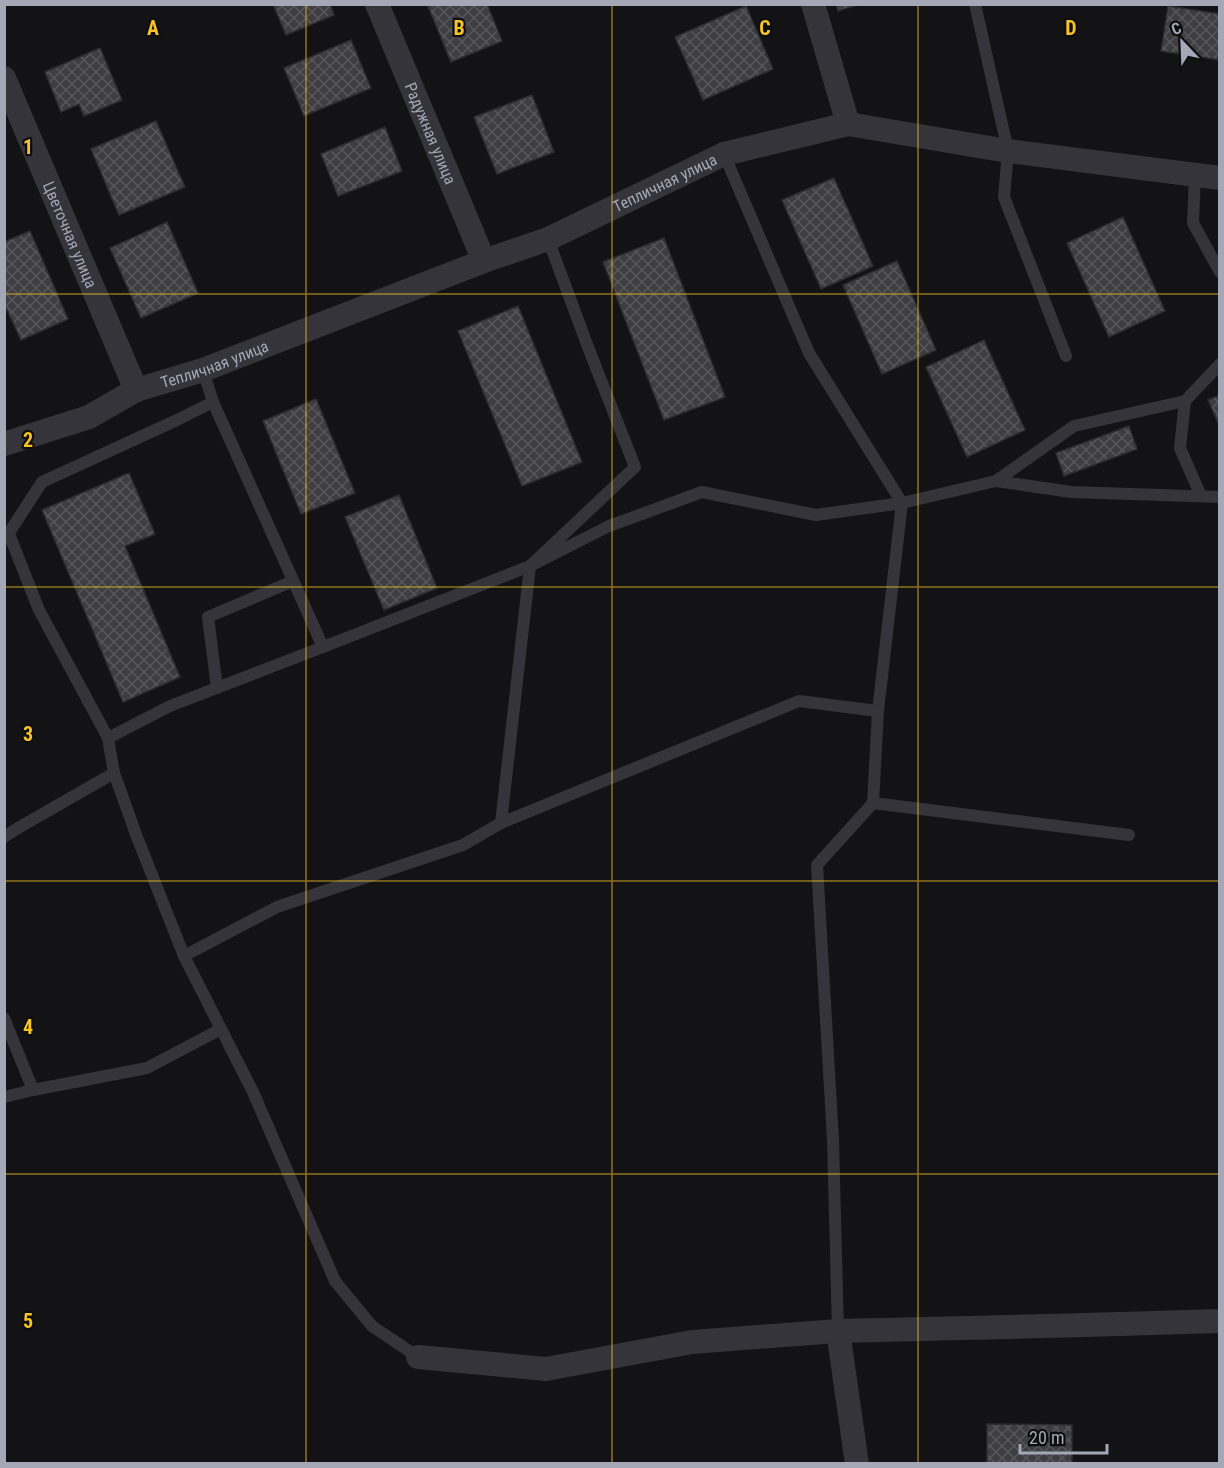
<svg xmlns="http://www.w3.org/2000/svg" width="1224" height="1468" font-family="'Roboto Condensed',sans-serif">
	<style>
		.building { fill: url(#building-cross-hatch); stroke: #2d2d31; stroke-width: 1.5 }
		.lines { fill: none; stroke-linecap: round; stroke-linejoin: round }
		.lane { stroke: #34343a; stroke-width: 12 }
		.street { stroke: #34343a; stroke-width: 24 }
		.grid { fill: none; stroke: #f8c327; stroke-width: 1.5; stroke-opacity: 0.55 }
		.labels { text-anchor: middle; stroke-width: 4.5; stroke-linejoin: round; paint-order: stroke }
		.street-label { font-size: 16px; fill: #a4a8b6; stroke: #0e0e10 }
		.grid-label { font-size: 20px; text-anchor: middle; font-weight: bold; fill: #f8c327; stroke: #0e0e10; stroke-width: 4.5; stroke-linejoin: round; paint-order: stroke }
	</style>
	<defs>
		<pattern id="building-cross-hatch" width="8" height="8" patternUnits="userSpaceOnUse" patternTransform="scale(1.5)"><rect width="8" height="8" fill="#3d3d42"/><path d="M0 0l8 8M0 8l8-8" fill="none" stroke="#56565b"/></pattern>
	</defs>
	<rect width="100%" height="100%" fill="#131315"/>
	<g class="building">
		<path d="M273 4H330L334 15 286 35Z"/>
		<path d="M431 4H487L502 41 451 62 428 6Z"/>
		<path d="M836 4H860L838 11Z"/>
		<path d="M746 6 773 69 703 100 675 37Z"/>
		<path d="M1168 6 1220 14V60L1161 51Z"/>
		<path d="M351 40 371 88 304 116 284 68Z"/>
		<path d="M100 48 122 100 84 116 79 104 61 112 45 72Z"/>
		<path d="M532 95 554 152 497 174 474 117Z"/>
		<path d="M156 121 185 187 119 215 91 149Z"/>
		<path d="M385 127 402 171 338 196 321 154Z"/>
		<path d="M834 178 873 266 821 289 782 200Z"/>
		<path d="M1123 217 1165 311 1109 337 1067 243Z"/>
		<path d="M167 222 198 293 141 318 110 248Z"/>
		<path d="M30 231 68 319 21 340 4 303V242Z"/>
		<path d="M664 238 725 397 664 420 603 262Z"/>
		<path d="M897 261 936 350 882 374 843 285Z"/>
		<path d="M518 306 582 462 522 486 458 331Z"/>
		<path d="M984 340 1025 430 967 457 926 367Z"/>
		<path d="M1220 395V427L1208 400Z"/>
		<path d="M316 399 355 493 301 514 263 421Z"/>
		<path d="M1129 426 1137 449 1064 476 1056 453Z"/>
		<path d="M129 473 155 534 125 546 180 677 123 702 42 510Z"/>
		<path d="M399 495 437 588 384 610 345 517Z"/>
		<path d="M987 1424 1072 1425V1464H987Z"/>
	</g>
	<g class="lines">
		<g class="lane">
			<path d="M975 4 1008 151 1004 197 1066 356"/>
			<path d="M724 154 809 353 902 503 878 711 873 803 817 865 833 1140 838 1331"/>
			<path d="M1195 175 1193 223 1220 272"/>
			<path d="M203 370 213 402 323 647"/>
			<path d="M1185 401 1180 448 1201 496"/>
			<path d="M996 481 1071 492 1220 497"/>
			<path d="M9 534 39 610 108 738 114 773 137 837 184 956 253 1092 335 1281 372 1326 418 1357"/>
			<path d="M5 539 42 482 177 420 213 402"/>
			<path d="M217 688 208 617 293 581"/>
			<path d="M108 738 170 706 323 647 530 566 609 526 702 492 816 515 902 503 996 481 1074 426 1185 401 1220 364"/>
			<path d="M873 803 1129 835"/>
			<path d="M501 823 530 566 635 467 588 347 548 239"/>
			<path d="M4 837 18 828 114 773"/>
			<path d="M184 956 277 907 463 845 501 823 799 701 878 711"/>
			<path d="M4 1018 33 1090 4 1097"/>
			<path d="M33 1090 147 1068 221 1029"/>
		</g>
		<g class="street">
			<path id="s1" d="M377 4 484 261"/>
			<path d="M813 4 848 124"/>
			<path id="s2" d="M4 78 136 390"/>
			<path id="s3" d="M4 444 89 417 136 390 203 370 484 261 548 239 724 154 848 124 1008 151 1220 178"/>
			<path d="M838 1331 857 1464"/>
			<path d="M418 1357 546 1369 692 1342 838 1331 1086 1325 1220 1321"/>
		</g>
	</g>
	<path class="grid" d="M306 4V1464M612 4V1464M918 4V1464M4 294H1220M4 587H1220M4 881H1220M4 1174H1220"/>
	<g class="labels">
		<g class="street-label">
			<text dy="6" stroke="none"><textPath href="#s1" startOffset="140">Радужная улица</textPath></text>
			<text dy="6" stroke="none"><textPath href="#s3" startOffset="712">Тепличная улица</textPath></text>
			<text dy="6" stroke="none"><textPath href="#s2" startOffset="170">Цветочная улица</textPath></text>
			<text dy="6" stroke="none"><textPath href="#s3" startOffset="226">Тепличная улица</textPath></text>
		</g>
	</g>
	<g class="grid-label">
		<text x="153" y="35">A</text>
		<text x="459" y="35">B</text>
		<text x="765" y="35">C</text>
		<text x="1071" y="35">D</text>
		<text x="28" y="154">1</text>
		<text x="28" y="447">2</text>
		<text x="28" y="741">3</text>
		<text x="28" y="1034">4</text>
		<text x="28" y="1328">5</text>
	</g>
	<rect width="1224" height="1468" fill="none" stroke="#a4a8b6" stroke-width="12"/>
	<g transform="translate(1182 42) rotate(337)" stroke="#0e0e10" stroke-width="4.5" paint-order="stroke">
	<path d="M0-4.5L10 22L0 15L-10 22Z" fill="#a4a8b6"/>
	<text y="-9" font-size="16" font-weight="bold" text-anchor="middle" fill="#a4a8b6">С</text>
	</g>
	<path d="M1020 1444v9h87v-9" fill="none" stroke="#a4a8b6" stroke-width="3"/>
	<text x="1029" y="1444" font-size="18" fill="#a4a8b6" stroke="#0e0e10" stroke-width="4.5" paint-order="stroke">20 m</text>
</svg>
